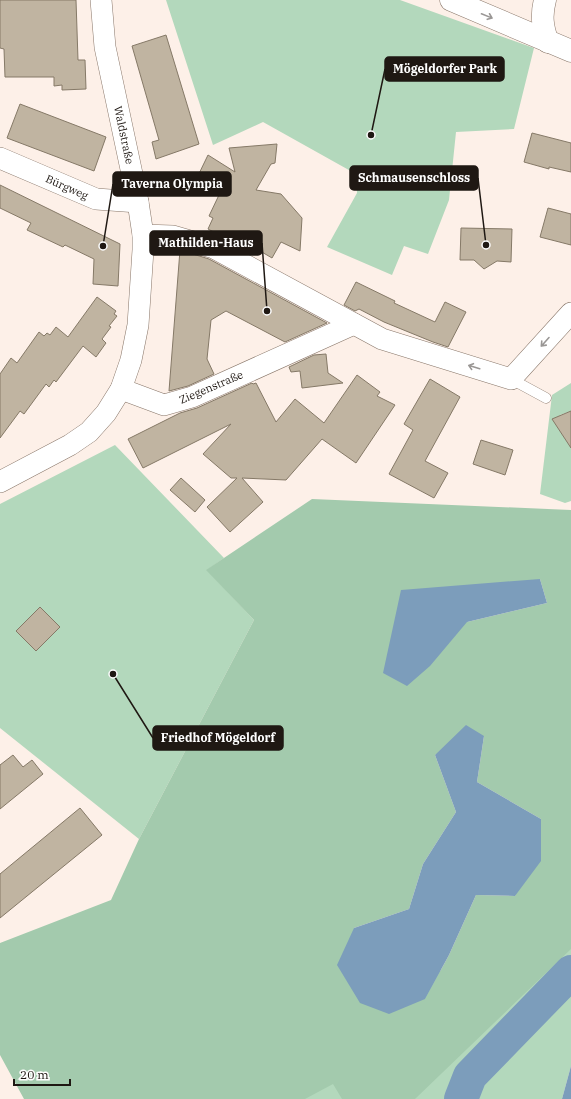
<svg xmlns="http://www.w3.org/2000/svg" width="571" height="1099" font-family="'IBM Plex Serif',serif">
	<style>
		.green { fill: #b3d8bc }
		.forest { fill: #a3caad; fill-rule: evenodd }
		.water { fill: #7c9dbb }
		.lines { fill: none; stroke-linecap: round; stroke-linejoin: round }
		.river { stroke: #7c9dbb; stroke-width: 34 }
		.building { fill: #c0b4a1; stroke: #857967 }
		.service-casing { stroke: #887669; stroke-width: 11 }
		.minor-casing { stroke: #887669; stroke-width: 22 }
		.tertiary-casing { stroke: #887669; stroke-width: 23 }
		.service { stroke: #fff; stroke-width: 10 }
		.minor { stroke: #fff; stroke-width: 21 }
		.tertiary { stroke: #fff; stroke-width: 22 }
		.oneway { stroke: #9a9795 }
		.labels { text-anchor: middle; stroke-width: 4; stroke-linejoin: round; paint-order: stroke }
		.street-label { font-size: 11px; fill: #1f1813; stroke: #fff }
		.leader { fill: none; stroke: #1f1813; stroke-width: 1.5 }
		.callout-dot { fill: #1f1813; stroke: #fff; stroke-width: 1.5 }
		.callout { fill: #1f1813; stroke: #1f1813; stroke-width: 1.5 }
		.callout-label { font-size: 12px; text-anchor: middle; font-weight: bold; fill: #fff }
	</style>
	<rect width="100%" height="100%" fill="#fdf0e8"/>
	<g class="green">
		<path d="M166 0H400L534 48 514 129 456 132 449 200 428 254 404 246 392 275 327 247 357 193 356 174 263 122 213 145Z"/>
		<path d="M571 383V411L560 415 557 426 571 439V501L565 503 540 494 552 395Z"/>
		<path d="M115 445 224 558 207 570 254 620 139 839 0 728V504Z"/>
		<path d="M571 914V1066L562 1099H144Z"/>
	</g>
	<path class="forest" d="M312 499 571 510V949L415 1099H342L333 1084 305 1099H24L0 1055V943L111 900 139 839 254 620 206 570ZM540 579 547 603 467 622ZM484 736 477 782 541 819 515 896 476 895 449 955 425 999 354 928 409 909 423 864 456 812 435 755Z"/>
	<g class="water">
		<path d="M540 579 547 603 467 622 430 666 407 686 383 673 401 590Z"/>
		<path d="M466 725 484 736 477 782 541 819V861L515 896 476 895 449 955 425 999 389 1014 360 1003 337 965 354 928 409 909 423 864 456 812 435 755Z"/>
		<path d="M571 1066V1099H562Z"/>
	</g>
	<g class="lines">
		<path class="river" d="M461 1099 470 1076 571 972"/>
	</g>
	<g class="building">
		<path d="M0 0H76L78 60H85L86 89 62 90V85L54 86V77H5L4 49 0 48Z"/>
		<path d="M166 35 199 144 156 159 152 142 159 140 132 46Z"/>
		<path d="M20 104 106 137 94 171 7 138Z"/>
		<path d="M532 133 571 143V172L549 167V169L524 162Z"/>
		<path d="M277 144 275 163 271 164 256 190 281 194 302 218 300 251 281 242 272 258 255 248 252 252 208 229 213 218 209 216 219 195 194 184 208 155 235 172 229 148Z"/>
		<path d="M0 185 120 244 118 286 93 284 94 259 65 245 63 247 27 230 31 223 0 208Z"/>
		<path d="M548 208 571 214V245L540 237Z"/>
		<path d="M461 228 512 229 511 262 497 261 484 269 474 260H460Z"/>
		<path d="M180 250 209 259 327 323 285 342 226 311 211 320 207 359 214 374 188 386 169 391Z"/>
		<path d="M356 282 395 301 394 303 435 322 445 302 466 312 448 347 433 342 384 322 359 309 355 311 344 305Z"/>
		<path d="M97 297 116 311 114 314 117 316 109 326 111 327 102 339 106 343 96 357 83 346 56 382 54 380 49 387 46 384 24 414 20 411 0 438V374L11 358 17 363 39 332 44 336 47 333 50 335 56 327 68 337Z"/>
		<path d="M326 354 328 373 343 383 302 388 300 371 291 372 289 367 314 355Z"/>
		<path d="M357 375 380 392 377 396 395 405 356 463 322 439 286 480 242 478 263 502 230 532 207 507 237 478H231L203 454 231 424 143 468 128 439 180 413 197 408 252 383 253 384 256 383 276 422 295 399 324 423Z"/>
		<path d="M430 379 460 397 425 461 448 473 434 498 389 474 413 430 404 424Z"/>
		<path d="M571 411V448L552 419Z"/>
		<path d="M481 440 513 450 505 475 473 464Z"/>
		<path d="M181 478 205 500 195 512 170 490Z"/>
		<path d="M40 607 60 627 36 651 16 631Z"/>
		<path d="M13 755 23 767 32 760 43 774 0 809V765Z"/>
		<path d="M80 808 102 835 0 918V874Z"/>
	</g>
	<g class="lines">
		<g class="service-casing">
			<path id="service" d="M511 379 546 398"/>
		</g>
		<g class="minor-casing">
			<g id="minor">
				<path d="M0 158 96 199 138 202"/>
				<path d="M143 235 173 236 214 248 382 339 511 379 571 313"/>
				<path d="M121 389 164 405 192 397 354 324"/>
				<path d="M0 482 70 445 89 432 106 413 121 389 131 360 138 325 143 250V235L138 202 105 47 101 0"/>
			</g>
		</g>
		<g class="tertiary-casing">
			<g id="tertiary">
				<path d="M451 0 571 51"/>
				<path d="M545 0C541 15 542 27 548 42"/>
			</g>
		</g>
		<use href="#service" class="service"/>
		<use href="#minor" class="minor"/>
		<use href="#tertiary" class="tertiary"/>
	</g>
	<defs><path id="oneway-shaft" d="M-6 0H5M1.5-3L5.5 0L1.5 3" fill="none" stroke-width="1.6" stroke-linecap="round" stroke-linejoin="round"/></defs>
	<g class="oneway">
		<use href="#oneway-shaft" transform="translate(487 16) rotate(22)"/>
		<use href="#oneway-shaft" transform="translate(545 342) rotate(132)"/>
		<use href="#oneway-shaft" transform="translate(474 367) rotate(-163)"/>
	</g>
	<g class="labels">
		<g class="street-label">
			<text transform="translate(124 135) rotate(78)" y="4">Waldstraße</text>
			<text transform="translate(67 187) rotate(24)" y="4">Bürgweg</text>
			<text transform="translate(211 387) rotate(-23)" y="4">Ziegenstraße</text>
		</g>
	</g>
	<path class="leader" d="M371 135L385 69M486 245L478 178M103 246L113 184M267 311L262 243M113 674L153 738"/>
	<g class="callout-dot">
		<circle cx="371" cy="135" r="4"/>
		<circle cx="486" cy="245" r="4"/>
		<circle cx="103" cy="246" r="4"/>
		<circle cx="267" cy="311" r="4"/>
		<circle cx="113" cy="674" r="4"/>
	</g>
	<g class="callout">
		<rect x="385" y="57" width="119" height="24" rx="4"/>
		<rect x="350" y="166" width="128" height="24" rx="4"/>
		<rect x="113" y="172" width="118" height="24" rx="4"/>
		<rect x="150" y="231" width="112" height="24" rx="4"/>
		<rect x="153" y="726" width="130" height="24" rx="4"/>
	</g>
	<g class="callout-label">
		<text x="445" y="73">Mögeldorfer Park</text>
		<text x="414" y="182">Schmausenschloss</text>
		<text x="172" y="188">Taverna Olympia</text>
		<text x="206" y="247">Mathilden-Haus</text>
		<text x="218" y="742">Friedhof Mögeldorf</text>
	</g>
	<path d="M14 1079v6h56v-6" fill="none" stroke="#1f1813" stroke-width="2"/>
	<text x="20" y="1079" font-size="12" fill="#1f1813" stroke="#ffffff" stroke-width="3" paint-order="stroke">20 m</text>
</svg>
